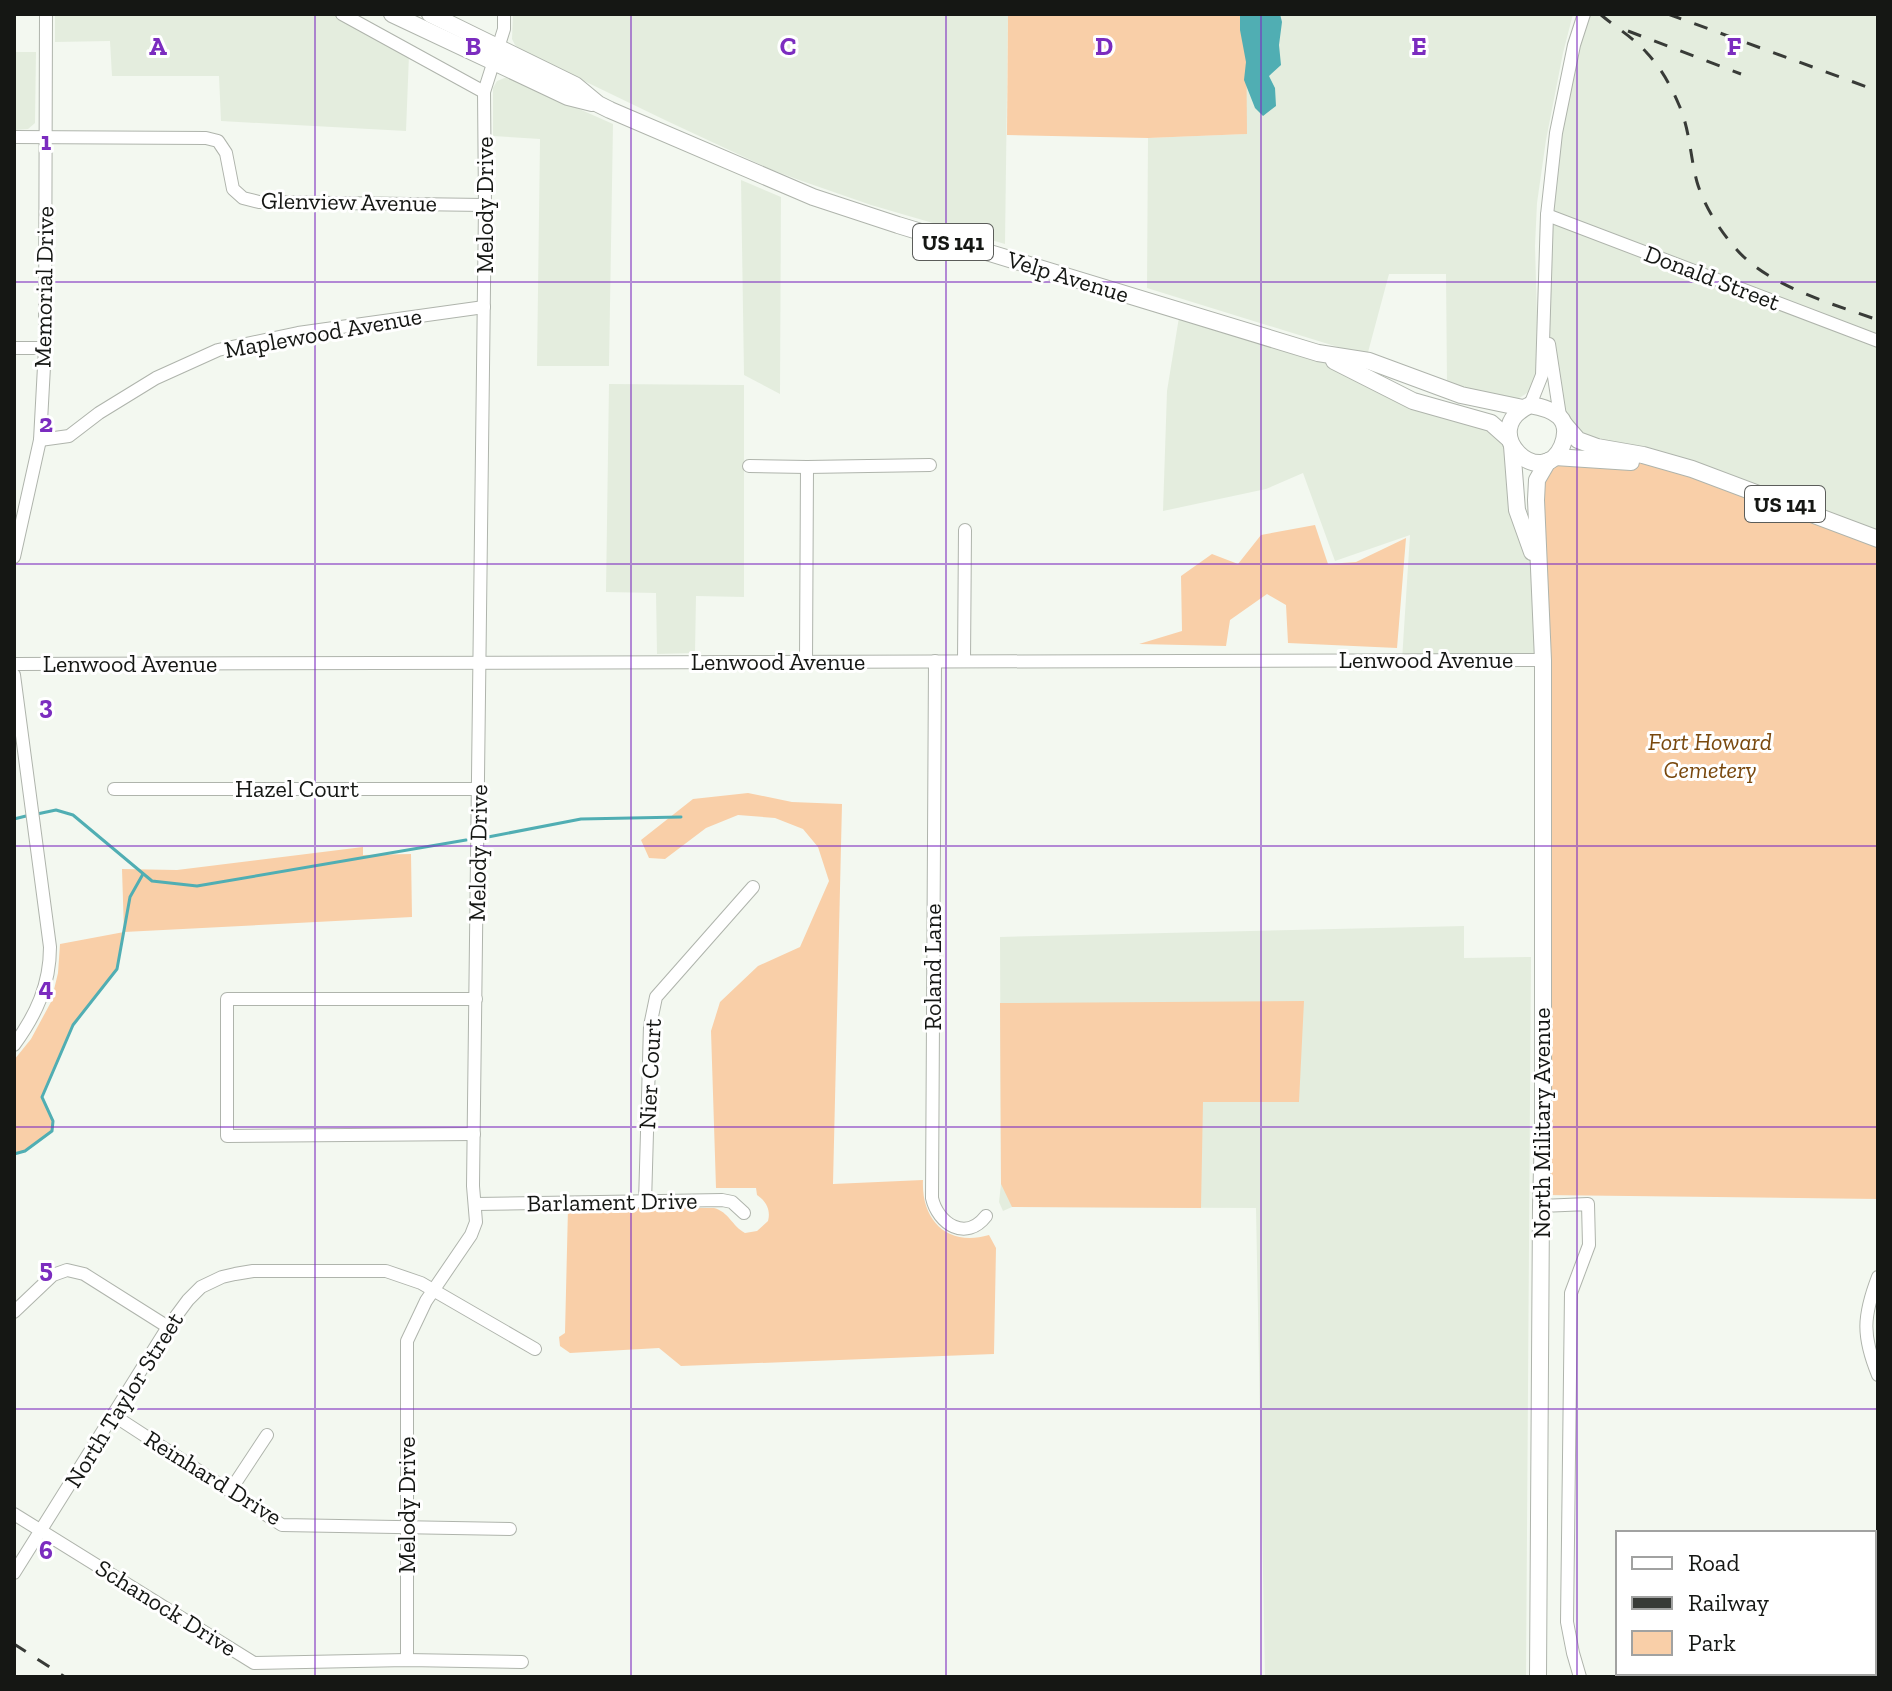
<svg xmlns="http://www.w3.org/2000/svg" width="1892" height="1691" font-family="'Zilla Slab',serif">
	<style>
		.built { fill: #e4edde }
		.green { fill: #f9cfa8 }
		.water { fill: #50aeb3 }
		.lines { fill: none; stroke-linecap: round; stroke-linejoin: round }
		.stream { stroke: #50aeb3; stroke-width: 3 }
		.minor-casing { stroke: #afb4ac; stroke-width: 14 }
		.major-casing { stroke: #afb4ac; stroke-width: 18 }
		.minor { stroke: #fff; stroke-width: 12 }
		.major { stroke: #fff; stroke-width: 16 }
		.rail { stroke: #383b37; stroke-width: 3; stroke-dasharray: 14 14; stroke-linecap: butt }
		.grid { fill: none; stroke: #7b2cbf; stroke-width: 2; stroke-opacity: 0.55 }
		.labels { text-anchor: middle; stroke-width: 6; stroke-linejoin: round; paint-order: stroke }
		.shield { fill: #fff; stroke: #5b5d5a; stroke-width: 2 }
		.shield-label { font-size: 22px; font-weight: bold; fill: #151714 }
		.street-label { font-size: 24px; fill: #151714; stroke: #fff }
		.park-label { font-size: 24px; font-style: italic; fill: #79480d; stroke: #fff }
		.grid-label { font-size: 26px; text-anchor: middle; font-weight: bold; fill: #7b2cbf; stroke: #fff; stroke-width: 6; stroke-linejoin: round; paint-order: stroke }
	</style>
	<rect width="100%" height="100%" fill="#f3f8f0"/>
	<g class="built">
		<path d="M55 14H332L367 29 409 55 406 131 221 121 219 76H112L110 41 55 42Z"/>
		<path d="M513 14H1008L1005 244 871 205 799 180 770 169 667 121 522 51 515 45 512 39Z"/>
		<path d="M1246 14H1573L1563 53 1546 140 1537 203 1535 246 1537 317 1536 374 1533 386 1527 393 1516 400 1447 385 1446 274H1389L1367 356 1147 288 1148 138 1246 134Z"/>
		<path d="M1584 14H1878V539L1597 447 1565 425 1545 316 1547 215Z"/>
		<path d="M14 52H36L35 123 28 129 14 130Z"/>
		<path d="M507 77 613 124 609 366H537L540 139 493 136V88L497 81Z"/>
		<path d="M741 180 781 197 780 394 744 375Z"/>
		<path d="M1180 311 1318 353 1413 401 1491 423 1509 439 1517 510 1538 569 1543 660H1402L1410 535 1335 561 1303 473 1266 489 1163 511 1167 391Z"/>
		<path d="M609 384 744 385V597L696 596 695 653 657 654 656 593 606 592Z"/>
		<path d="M1464 926V958L1531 957 1526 1677H1265L1256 1208 1012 1207 1003 1211 999 1202 1001 1184 1000 937Z"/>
	</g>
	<g class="green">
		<path d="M1008 14H1246L1247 134 1148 138 1007 135Z"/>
		<path d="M1555 457 1642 463 1692 469 1878 539V1199L1543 1195 1536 501Z"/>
		<path d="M1315 525 1328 564 1356 562 1406 538 1397 648 1288 643 1286 605 1267 594 1230 620 1226 646 1139 644 1182 631 1181 576 1212 554 1238 564 1261 535Z"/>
		<path d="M748 793 792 802 842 804 833 1184 923 1180C921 1221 948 1247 989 1235L996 1248 994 1354 681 1366 659 1348 570 1353 560 1346 559 1337 565 1333 568 1208H714C729 1212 732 1226 745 1233L757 1231 768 1221C771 1210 766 1201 757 1195L756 1188H716L711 1031 720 1002 758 966 800 947 829 881 818 847 803 829 775 818 738 815 706 828 665 859 649 858 641 840 693 799Z"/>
		<path d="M363 847V855L411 854 412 917 124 932 117 969 73 1025 42 1097 53 1121 52 1131 25 1151 14 1154V1060L31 1039 51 1002 58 973 60 944 124 932 122 869 177 870Z"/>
		<path d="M1304 1001 1299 1102H1203L1201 1208 1012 1207 1001 1184 1000 1003Z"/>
	</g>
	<path class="water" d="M1240 14H1280L1282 22 1279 45 1281 65 1269 76 1275 88 1276 106 1263 116 1255 108 1244 80 1246 62 1240 30Z"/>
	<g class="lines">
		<g class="stream">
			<path d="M37 814 56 810 73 815 152 881 197 886 466 840"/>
			<path d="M14 819 30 815"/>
			<path d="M488 837 581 819 681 817"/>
			<path d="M14 1154 25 1151 52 1131 53 1121 42 1097 73 1025 117 969 130 897 143 874"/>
		</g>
		<g class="minor-casing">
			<g id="minor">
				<path d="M342 14 484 92"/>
				<path d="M14 137 206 138 218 141 226 153 233 189 243 198 259 202 485 205"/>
				<path d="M1547 215 1878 341"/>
				<path d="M1549 344 1560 416"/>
				<path d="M14 348H45"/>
				<path d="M1530 405 1542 375 1547 215 1556 133 1574 45 1584 14"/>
				<path d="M40 440 69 436 99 413 156 378 218 350 298 333 484 307"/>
				<path d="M749 466 807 467 930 465"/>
				<path d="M14 557 40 440 45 348 46 14"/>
				<path d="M935 661 932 1198C938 1224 966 1242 986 1216"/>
				<path d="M964 661 965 530"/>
				<path d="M806 662 807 467"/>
				<path d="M14 664 1543 660"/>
				<path d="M14 675 50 947C50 985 36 1015 14 1045"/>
				<path d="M114 789H479"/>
				<path d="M474 1134 227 1136V999H476"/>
				<path d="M645 1203 650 1026 656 997 753 887"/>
				<path d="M475 1204 722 1200 732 1202 744 1213"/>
				<path d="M1541 1206 1588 1204 1589 1245 1571 1293 1567 1622 1573 1653 1580 1677"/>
				<path d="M1878 1277C1863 1316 1862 1336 1878 1375"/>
				<path d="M14 1312 53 1275 67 1270 84 1274 168 1327"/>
				<path d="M113 1415 282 1525 510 1529"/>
				<path d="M230 1491 267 1435"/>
				<path d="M14 1514 254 1663 407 1660 522 1662"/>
				<path d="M14 1573 168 1327 188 1300 201 1287 222 1277 235 1274 253 1271H386L421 1283 535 1349"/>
				<path d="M407 1660V1341L426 1301 471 1235 476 1222 473 1186 485 205 484 92 504 29V14"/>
			</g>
		</g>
		<g class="major-casing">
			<g id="major">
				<path d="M392 14 568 97 592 103"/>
				<path d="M430 14 575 85 598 104 610 110 813 197 898 225 1318 353 1369 361 1461 395 1523 408"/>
				<path d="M1334 361 1413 401 1491 423 1509 439"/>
				<path d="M1530 405C1554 409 1573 418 1562 446 1542 493 1475 431 1530 405Z"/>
				<path d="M1565 425 1578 440 1597 447 1643 455 1692 469 1878 539"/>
				<path d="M1512 446 1517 510 1532 552"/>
				<path d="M1555 457 1631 462"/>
				<path d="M1538 1677 1541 1206 1543 1131V660L1536 500 1537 480 1548 461"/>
			</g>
		</g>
		<use href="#minor" class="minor"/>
		<use href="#major" class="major"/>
		<g class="rail">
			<path d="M1600 14C1615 27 1634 38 1647 53 1661 68 1671 86 1679 105 1690 130 1690 156 1697 182 1704 206 1720 231 1737 250 1770 287 1833 304 1878 320"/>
			<path d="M1668 14 1878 91"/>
			<path d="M1628 31 1741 74"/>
			<path d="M14 1644 65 1677"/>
		</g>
	</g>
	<path class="grid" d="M315 14V1677M631 14V1677M946 14V1677M1261 14V1677M1577 14V1677M14 282H1878M14 564H1878M14 846H1878M14 1127H1878M14 1409H1878"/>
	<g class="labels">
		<g class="shield">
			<rect x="913" y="224" width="80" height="36" rx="6"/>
			<rect x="1745" y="486" width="80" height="36" rx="6"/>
		</g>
		<g class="shield-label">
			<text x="953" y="250">US 141</text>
			<text x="1785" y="512">US 141</text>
		</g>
		<g class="street-label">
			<text transform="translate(349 202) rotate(1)" y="8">Glenview Avenue</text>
			<text transform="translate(485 205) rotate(-90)" y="8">Melody Drive</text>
			<text transform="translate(1068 277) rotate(17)" y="8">Velp Avenue</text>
			<text transform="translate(1712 278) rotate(21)" y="8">Donald Street</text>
			<text transform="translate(44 287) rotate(-89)" y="8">Memorial Drive</text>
			<text transform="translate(323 333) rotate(-10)" y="8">Maplewood Avenue</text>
			<text x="1426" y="668">Lenwood Avenue</text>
			<text x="778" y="670">Lenwood Avenue</text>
			<text x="130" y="672">Lenwood Avenue</text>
			<text x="297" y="797">Hazel Court</text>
			<text transform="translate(478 853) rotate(-89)" y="8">Melody Drive</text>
			<text transform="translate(933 967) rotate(-90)" y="8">Roland Lane</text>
			<text transform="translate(650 1074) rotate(-87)" y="8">Nier Court</text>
			<text transform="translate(1542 1123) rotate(-90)" y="8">North Military Avenue</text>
			<text transform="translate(612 1202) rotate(-1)" y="8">Barlament Drive</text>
			<text transform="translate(124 1400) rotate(-58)" y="8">North Taylor Street</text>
			<text transform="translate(213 1478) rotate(32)" y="8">Reinhard Drive</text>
			<text transform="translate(407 1505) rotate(-90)" y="8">Melody Drive</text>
			<text transform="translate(166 1608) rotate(32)" y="8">Schanock Drive</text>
		</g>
		<g class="park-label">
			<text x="1710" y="750">Fort Howard<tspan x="1710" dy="28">Cemetery</tspan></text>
		</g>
	</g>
	<g class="grid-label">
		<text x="158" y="55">A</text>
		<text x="473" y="55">B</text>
		<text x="788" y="55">C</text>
		<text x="1104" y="55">D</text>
		<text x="1419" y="55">E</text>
		<text x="1734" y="55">F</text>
		<text x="46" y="150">1</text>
		<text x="46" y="432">2</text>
		<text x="46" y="714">3</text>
		<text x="46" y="996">4</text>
		<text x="46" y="1277">5</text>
		<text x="46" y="1559">6</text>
	</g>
	<rect width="1892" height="1691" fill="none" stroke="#151714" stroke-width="32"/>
	<rect x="1616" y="1531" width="260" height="144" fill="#ffffff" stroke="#a1a2a1" stroke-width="2"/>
	<rect x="1632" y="1557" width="40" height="12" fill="#ffffff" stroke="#a1a2a1" stroke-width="2"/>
	<text x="1688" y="1571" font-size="24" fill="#151714">Road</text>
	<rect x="1632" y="1597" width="40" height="12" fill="#383b37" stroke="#a1a2a1" stroke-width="2"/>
	<text x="1688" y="1611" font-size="24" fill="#151714">Railway</text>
	<rect x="1632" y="1631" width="40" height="24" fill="#f9cfa8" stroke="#a1a2a1" stroke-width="2"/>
	<text x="1688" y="1651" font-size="24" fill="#151714">Park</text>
</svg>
